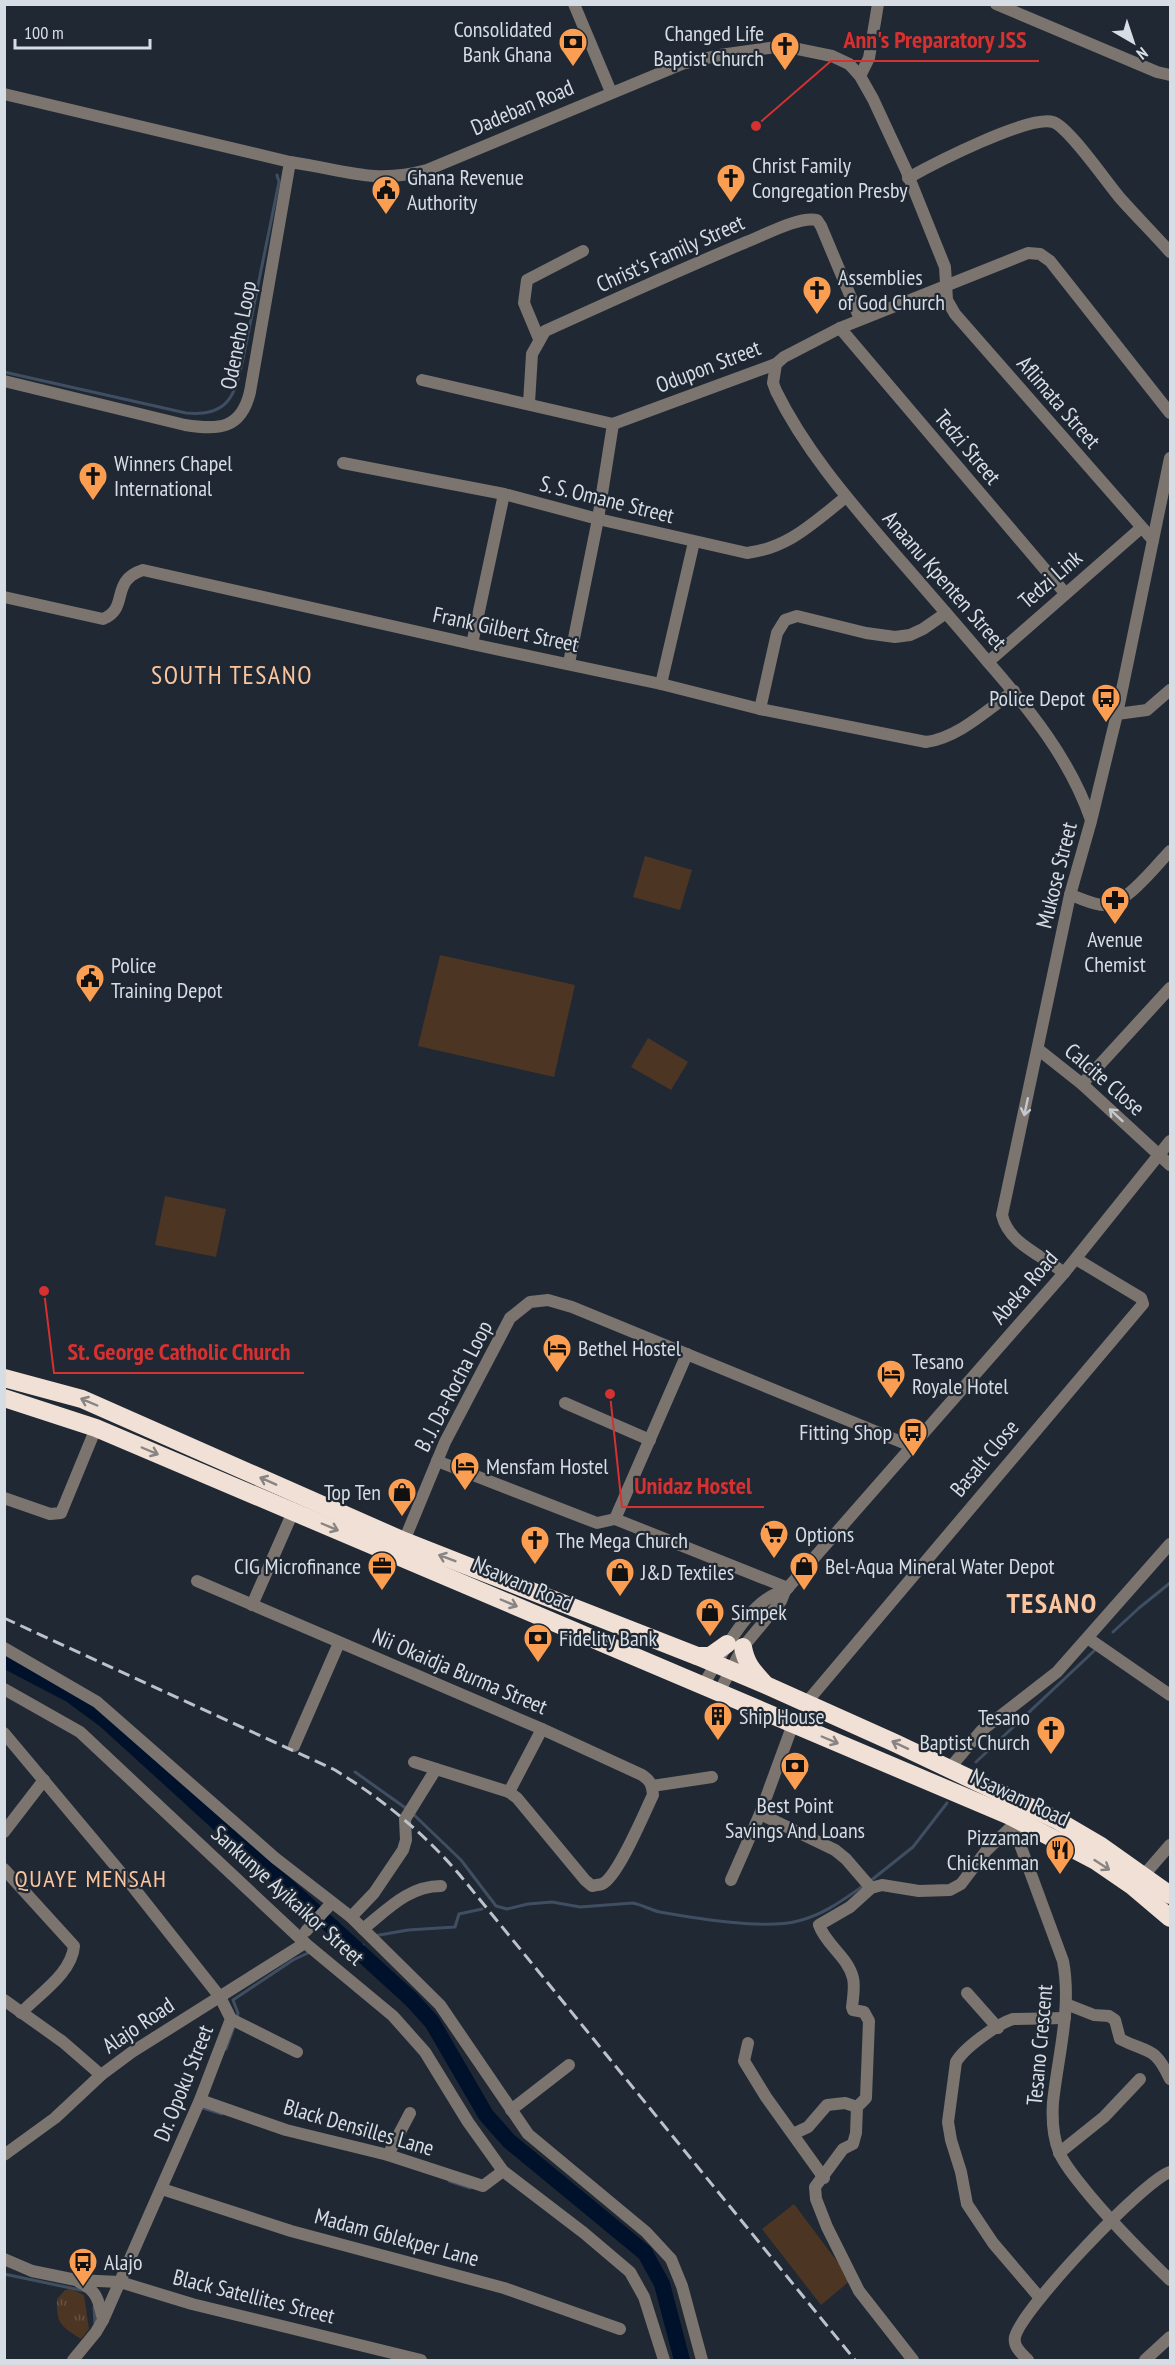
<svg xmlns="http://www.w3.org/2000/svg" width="1175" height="2365" font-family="'PT Sans Narrow',sans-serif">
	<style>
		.grass { fill: url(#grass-tufts) }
		.park { fill: #4d3524 }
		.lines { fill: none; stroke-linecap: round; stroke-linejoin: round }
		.stream { stroke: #404e62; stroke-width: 3 }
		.river { stroke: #00112b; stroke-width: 16 }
		.minor { stroke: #7b746f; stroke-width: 12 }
		.highway { stroke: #f1e0d5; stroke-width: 18 }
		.rail { stroke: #bcc2ca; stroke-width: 3; stroke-dasharray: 12 6; stroke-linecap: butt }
		.oneway { stroke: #c5c8cd }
		.oneway2 { stroke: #888484 }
		.labels { text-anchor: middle; stroke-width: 4.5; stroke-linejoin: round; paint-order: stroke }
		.poi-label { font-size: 22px; fill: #d7dde4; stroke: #1f2833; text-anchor: start }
		.street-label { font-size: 22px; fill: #d7dde4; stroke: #1f2833 }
		.neighbourhood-label { font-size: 24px; letter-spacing: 1.5px; fill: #fbc69f; stroke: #1f2833 }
		.quarter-label { font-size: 26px; letter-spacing: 1.5px; fill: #fbc69f; stroke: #1f2833 }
		.district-label { font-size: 28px; font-weight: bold; letter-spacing: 1.5px; fill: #fbc69f; stroke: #1f2833 }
		.leader { fill: none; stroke: #d63131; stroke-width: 2 }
		.callout-dot { fill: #d63131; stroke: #1f2833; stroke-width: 2 }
		.callout-label { font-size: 24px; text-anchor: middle; font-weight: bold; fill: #d63131; stroke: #1f2833; stroke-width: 4.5; stroke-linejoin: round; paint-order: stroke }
	</style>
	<defs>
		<pattern id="grass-tufts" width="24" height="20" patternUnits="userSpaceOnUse" patternTransform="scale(1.5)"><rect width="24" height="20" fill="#4d3524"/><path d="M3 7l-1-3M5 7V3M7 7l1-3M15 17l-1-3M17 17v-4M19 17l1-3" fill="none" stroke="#665244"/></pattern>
	</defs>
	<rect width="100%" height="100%" fill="#1f2833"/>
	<path class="grass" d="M71 2289 84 2295 89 2329 81 2339C61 2326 56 2324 57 2299L65 2290Z"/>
	<g class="park">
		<path d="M645 856 692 870 680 910 633 897Z"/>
		<path d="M440 955 575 985 554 1077 418 1046Z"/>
		<path d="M648 1038 688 1062 671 1090 631 1067Z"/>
		<path d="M165 1196 226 1209 216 1257 155 1245Z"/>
		<path d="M794 2204 851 2280 821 2305 762 2229Z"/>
	</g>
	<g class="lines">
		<g class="stream">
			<path d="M4 372 186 413C229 417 235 395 243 359L279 182 277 175"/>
			<path d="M1113 1632 1139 1608 1170 1583"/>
			<path d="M976 1762 1094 1651"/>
			<path d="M355 1772 407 1809"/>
			<path d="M412 1813 461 1860 496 1906 507 1909 528 1904 552 1902 580 1907 633 1903C643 1905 650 1910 660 1912 695 1918 764 1930 798 1921 823 1915 843 1900 863 1886"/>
			<path d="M869 1882 913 1847 947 1803"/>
			<path d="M374 1936 408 1930 455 1927 459 1914 482 1909"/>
			<path d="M356 1951 363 1945"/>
			<path d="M237 2018 238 2013 233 2000 293 1960 310 1952"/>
			<path d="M226 2049 235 2024"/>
			<path d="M203 2108 222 2114"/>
			<path d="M449 2181 470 2188"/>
			<path d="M4 2274 85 2291"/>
			<path d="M94 2307 95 2324"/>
		</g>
		<path class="river" d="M4 1660 71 1695 105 1720 411 1999 432 2022 486 2115 509 2141 645 2253 662 2284 682 2360"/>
		<g class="minor">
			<path d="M574 4 611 92"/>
			<path d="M996 4 1157 72 1170 75"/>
			<path d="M860 76 869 58 878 4"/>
			<path d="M4 94 290 162C342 169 372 185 427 170L682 64 720 55 783 46 832 56 849 64 860 76 873 99 906 170 945 267 947 300 955 314 1153 540"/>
			<path d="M908 178C933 164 1028 115 1053 122 1069 127 1107 183 1120 198 1136 216 1154 234 1170 252"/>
			<path d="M840 328 1065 593"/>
			<path d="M539 339 524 303 527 280 583 251"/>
			<path d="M776 364 773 383 776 391C804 448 846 497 887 545 921 584 955 623 988 662 1030 710 1070 759 1091 820"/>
			<path d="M422 380 613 424 776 364 784 357 840 328 1028 253 1040 254 1050 261 1170 413"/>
			<path d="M4 381 185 425C218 430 241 430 250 392L290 162"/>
			<path d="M529 403 532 354 545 331C611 301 677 271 744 243 763 236 798 216 817 220L821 226 860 319"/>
			<path d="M343 463 504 494 598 519 747 553C789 548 814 522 846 497"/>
			<path d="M4 597 103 619C130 608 109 581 143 570L472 644 661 684 760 709 926 742C958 738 987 710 1014 691"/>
			<path d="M472 644 504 494"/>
			<path d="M988 662 1141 528"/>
			<path d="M569 663 598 519 613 424"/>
			<path d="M661 684 694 542"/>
			<path d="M760 709 777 633 785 620 797 616 866 633 895 637 910 635 923 629 946 613"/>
			<path d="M1117 714 1147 710 1170 690"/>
			<path d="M1070 895C1081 898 1095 906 1106 905 1127 903 1156 866 1170 851"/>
			<path d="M1039 1050 1082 1084 1170 1165"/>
			<path d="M1082 1084 1170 988"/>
			<path d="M1064 1273C1043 1255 1009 1245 1002 1215L1070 895 1091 821 1117 714 1170 458"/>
			<path d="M565 1403 650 1440"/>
			<path d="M437 1461 597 1523 615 1519 788 1588"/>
			<path d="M4 1498 50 1514 61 1513 96 1428"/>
			<path d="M615 1519 687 1354"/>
			<path d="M404 1541 445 1442 510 1318 530 1302 548 1300 572 1307 911 1446"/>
			<path d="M197 1581 542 1729 642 1775C651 1781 652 1785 653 1795 644 1813 618 1877 602 1884 599 1885 595 1885 592 1886L585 1880 517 1798 509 1792 414 1762"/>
			<path d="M252 1605 293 1512"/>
			<path d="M1089 1639 1170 1695"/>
			<path d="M4 1648 97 1702 275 1858 351 1917 440 2005 528 2134 646 2232 671 2259 682 2286 702 2360"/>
			<path d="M703 1685C721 1657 750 1597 785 1591"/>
			<path d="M4 1689 80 1732 305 1943 393 2016 425 2052 468 2122 503 2171 584 2233 630 2272 644 2297 664 2360"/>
			<path d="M719 1692 743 1647 781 1601 785 1591 1064 1273 1170 1141"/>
			<path d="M806 1703 1143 1304 1141 1298 1076 1259"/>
			<path d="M4 1733 133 1887 220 1997 231 2019 200 2100 103 2320 96 2332 73 2360"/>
			<path d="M294 1746 339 1643"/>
			<path d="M949 1769 981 1731 1057 1672 1170 1544"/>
			<path d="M652 1786 712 1777"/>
			<path d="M509 1792 542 1729"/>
			<path d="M760 1814 835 1850 846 1859 871 1888"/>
			<path d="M1011 1820 1063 1961C1072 2008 1058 2055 1053 2102 1052 2117 1053 2137 1059 2152 1064 2164 1074 2176 1082 2186 1109 2220 1139 2250 1170 2280"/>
			<path d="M4 1832 44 1780"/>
			<path d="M4 1869 74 1946C72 1973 39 1994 21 2013"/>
			<path d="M1144 1875 1170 1845"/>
			<path d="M731 1880 760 1814 793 1724"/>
			<path d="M351 1917 374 1893 403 1850 406 1840 405 1819 436 1769"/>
			<path d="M363 1929C387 1910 408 1886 441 1886"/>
			<path d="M306 1931 328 1907"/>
			<path d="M967 1993 998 2028"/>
			<path d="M4 2000 63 2042 101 2075"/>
			<path d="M1066 2004 1094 2015 1109 2016 1115 2020 1120 2039C1149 2054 1154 2045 1170 2079"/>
			<path d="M231 2019 297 2052"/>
			<path d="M748 2043 744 2061 766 2097 824 2178"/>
			<path d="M200 2100 286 2130 388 2155 483 2186 503 2171"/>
			<path d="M511 2110 569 2065"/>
			<path d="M793 2134 808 2127 827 2105 845 2103 857 2107"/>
			<path d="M1059 2153 1104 2117 1140 2079"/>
			<path d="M4 2155 55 2118 101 2075 132 2052 305 1943"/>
			<path d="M388 2155 410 2113"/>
			<path d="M162 2189 291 2231 504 2288 620 2329"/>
			<path d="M4 2259 32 2271 76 2280 120 2282 192 2304 421 2360"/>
			<path d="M79 2282C97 2290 99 2301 103 2320"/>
			<path d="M1040 2298 993 2243 967 2204 961 2172 951 2140 948 2122 956 2062C964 2048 997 2024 1013 2019L1065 2018"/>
			<path d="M913 2360 859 2291 827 2227 816 2199 815 2187 843 2149 853 2144 856 2133 857 2107 866 2098 869 2021 864 2012 853 2010 852 2007C853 1999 855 1986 853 1978 848 1957 826 1945 819 1925L850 1907 871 1888 882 1885 919 1891 950 1890 961 1884 986 1851 1013 1825"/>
			<path d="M1028 2360C1022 2354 1013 2347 1015 2337 1021 2310 1143 2181 1170 2172"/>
			<path d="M1145 2360 1170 2337"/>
		</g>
		<g class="highway">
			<path d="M4 1378 82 1399 404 1541 697 1656 768 1686 895 1743 1055 1819 1101 1846 1170 1895"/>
			<path d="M4 1398 96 1428 1010 1816 1096 1861 1131 1885 1170 1918"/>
			<path d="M743 1647C746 1664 753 1671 764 1683"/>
			<path d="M697 1656H710L727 1644"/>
		</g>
		<path class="rail" d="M4 1618 335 1770C382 1799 423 1832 459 1874L855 2360"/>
	</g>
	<defs><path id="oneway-shaft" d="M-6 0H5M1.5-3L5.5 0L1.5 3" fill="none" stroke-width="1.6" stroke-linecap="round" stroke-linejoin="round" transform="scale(1.5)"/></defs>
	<g class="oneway">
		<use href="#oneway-shaft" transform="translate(1026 1107) rotate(102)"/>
		<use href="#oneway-shaft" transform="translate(1116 1115) rotate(-137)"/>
	</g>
	<g class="oneway2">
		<use href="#oneway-shaft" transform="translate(89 1402) rotate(-157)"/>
		<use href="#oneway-shaft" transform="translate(150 1451) rotate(23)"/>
		<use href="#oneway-shaft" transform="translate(268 1481) rotate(-156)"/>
		<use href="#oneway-shaft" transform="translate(330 1527) rotate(23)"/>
		<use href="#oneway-shaft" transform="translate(447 1558) rotate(-159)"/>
		<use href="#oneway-shaft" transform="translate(509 1603) rotate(23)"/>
		<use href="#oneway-shaft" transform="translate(830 1740) rotate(23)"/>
		<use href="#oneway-shaft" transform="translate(900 1745) rotate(-155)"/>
		<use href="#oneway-shaft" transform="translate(1102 1865) rotate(33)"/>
	</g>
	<defs>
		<g id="bank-pin" transform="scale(1.5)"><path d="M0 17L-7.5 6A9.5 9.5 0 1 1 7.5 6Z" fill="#fb9e51" stroke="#1f2833"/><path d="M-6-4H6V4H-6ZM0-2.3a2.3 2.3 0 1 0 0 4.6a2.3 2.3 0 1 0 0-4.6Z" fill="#111"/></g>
		<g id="church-pin" transform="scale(1.5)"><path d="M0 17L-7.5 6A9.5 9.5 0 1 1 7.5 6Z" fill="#fb9e51" stroke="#1f2833"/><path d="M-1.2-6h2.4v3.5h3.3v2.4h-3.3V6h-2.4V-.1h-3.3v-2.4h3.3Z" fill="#111"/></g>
		<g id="civic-pin" transform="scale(1.5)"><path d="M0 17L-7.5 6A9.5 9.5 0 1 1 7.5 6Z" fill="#fb9e51" stroke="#1f2833"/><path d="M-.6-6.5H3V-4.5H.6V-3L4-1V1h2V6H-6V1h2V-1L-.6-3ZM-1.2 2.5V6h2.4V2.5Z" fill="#111"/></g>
		<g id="bus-pin" transform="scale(1.5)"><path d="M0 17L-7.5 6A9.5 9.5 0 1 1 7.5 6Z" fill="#fb9e51" stroke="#1f2833"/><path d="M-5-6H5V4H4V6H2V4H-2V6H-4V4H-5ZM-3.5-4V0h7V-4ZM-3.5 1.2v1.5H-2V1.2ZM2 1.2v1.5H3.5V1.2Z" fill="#111"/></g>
		<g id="pharmacy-pin" transform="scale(1.5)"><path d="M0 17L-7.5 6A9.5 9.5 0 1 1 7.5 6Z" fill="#fb9e51" stroke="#1f2833"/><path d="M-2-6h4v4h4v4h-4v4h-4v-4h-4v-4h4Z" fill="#111"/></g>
		<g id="hotel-pin" transform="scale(1.5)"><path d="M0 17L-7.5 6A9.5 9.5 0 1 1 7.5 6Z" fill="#fb9e51" stroke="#1f2833"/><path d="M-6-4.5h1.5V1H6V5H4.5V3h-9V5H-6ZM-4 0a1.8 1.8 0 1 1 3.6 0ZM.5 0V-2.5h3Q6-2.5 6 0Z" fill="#111"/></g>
		<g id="shop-pin" transform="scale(1.5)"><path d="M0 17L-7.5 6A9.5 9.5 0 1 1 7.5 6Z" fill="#fb9e51" stroke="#1f2833"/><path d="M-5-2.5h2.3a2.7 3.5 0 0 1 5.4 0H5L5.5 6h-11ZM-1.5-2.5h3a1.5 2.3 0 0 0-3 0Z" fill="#111"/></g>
		<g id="supermarket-pin" transform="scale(1.5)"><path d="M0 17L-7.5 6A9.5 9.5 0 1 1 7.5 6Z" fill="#fb9e51" stroke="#1f2833"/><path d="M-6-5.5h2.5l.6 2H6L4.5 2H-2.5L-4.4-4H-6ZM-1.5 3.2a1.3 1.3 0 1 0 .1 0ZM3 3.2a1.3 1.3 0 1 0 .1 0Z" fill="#111"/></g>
		<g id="office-pin" transform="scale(1.5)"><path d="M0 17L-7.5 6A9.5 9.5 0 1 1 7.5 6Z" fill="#fb9e51" stroke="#1f2833"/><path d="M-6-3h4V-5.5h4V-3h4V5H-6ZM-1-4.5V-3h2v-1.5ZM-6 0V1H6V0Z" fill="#111"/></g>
		<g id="building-pin" transform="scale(1.5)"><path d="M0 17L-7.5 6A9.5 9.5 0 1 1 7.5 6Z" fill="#fb9e51" stroke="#1f2833"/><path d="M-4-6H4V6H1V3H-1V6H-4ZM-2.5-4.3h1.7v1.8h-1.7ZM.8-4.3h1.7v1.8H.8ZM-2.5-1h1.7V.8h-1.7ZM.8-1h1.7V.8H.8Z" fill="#111"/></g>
		<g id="restaurant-pin" transform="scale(1.5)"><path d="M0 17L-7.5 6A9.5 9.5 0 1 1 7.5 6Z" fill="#fb9e51" stroke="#1f2833"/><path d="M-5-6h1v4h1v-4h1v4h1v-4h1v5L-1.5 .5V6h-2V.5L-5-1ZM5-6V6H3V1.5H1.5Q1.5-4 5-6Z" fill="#111"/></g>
	</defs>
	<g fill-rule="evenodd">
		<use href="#bank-pin" x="573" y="42"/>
		<use href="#church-pin" x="785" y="46"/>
		<use href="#church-pin" x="731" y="178"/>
		<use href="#civic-pin" x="386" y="190"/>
		<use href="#church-pin" x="817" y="290"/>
		<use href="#church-pin" x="93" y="476"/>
		<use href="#bus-pin" x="1106" y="698"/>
		<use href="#pharmacy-pin" x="1115" y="900"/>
		<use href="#civic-pin" x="90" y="978"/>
		<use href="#hotel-pin" x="557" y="1348"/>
		<use href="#hotel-pin" x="891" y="1374"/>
		<use href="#bus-pin" x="913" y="1432"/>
		<use href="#hotel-pin" x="465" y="1466"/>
		<use href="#shop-pin" x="402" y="1492"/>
		<use href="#supermarket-pin" x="774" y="1534"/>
		<use href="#church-pin" x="535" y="1540"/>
		<use href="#office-pin" x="382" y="1566"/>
		<use href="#shop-pin" x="804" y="1566"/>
		<use href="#shop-pin" x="620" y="1572"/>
		<use href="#shop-pin" x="710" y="1612"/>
		<use href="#bank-pin" x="538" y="1638"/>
		<use href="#building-pin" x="718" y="1716"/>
		<use href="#church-pin" x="1051" y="1730"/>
		<use href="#bank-pin" x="795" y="1766"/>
		<use href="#restaurant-pin" x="1060" y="1850"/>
		<use href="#bus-pin" x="83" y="2262"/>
	</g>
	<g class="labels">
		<g class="poi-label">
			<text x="552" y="37" text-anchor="end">Consolidated<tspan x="552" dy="25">Bank Ghana</tspan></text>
			<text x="764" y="41" text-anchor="end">Changed Life<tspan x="764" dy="25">Baptist Church</tspan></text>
			<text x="752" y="173">Christ Family<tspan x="752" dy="25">Congregation Presby</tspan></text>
			<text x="407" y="185">Ghana Revenue<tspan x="407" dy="25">Authority</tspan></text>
			<text x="838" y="285">Assemblies<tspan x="838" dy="25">of God Church</tspan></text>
			<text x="114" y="471">Winners Chapel<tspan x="114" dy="25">International</tspan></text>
			<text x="1085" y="706" text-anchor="end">Police Depot</text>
			<text x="1115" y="947" text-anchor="middle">Avenue<tspan x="1115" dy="25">Chemist</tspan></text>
			<text x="111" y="973">Police<tspan x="111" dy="25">Training Depot</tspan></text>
			<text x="578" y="1356">Bethel Hostel</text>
			<text x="912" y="1369">Tesano<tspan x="912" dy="25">Royale Hotel</tspan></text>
			<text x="892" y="1440" text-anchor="end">Fitting Shop</text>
			<text x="486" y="1474">Mensfam Hostel</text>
			<text x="381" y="1500" text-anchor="end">Top Ten</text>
			<text x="795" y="1542">Options</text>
			<text x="556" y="1548">The Mega Church</text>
			<text x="361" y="1574" text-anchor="end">CIG Microfinance</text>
			<text x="825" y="1574">Bel-Aqua Mineral Water Depot</text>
			<text x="641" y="1580">J&amp;D Textiles</text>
			<text x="731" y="1620">Simpek</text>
			<text x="559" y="1646">Fidelity Bank</text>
			<text x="739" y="1724">Ship House</text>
			<text x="1030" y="1725" text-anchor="end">Tesano<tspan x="1030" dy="25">Baptist Church</tspan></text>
			<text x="795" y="1813" text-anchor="middle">Best Point<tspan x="795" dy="25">Savings And Loans</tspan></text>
			<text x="1039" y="1845" text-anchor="end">Pizzaman<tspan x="1039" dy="25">Chickenman</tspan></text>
			<text x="104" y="2270">Alajo</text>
		</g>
		<g class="street-label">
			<text transform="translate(522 107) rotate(-23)" y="8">Dadeban Road</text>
			<text transform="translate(670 253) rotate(-24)" y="8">Christ's Family Street</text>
			<text transform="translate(238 335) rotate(-79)" y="8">Odeneho Loop</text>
			<text transform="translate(708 366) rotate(-21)" y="8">Odupon Street</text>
			<text transform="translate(1059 402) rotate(49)" y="8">Aflimata Street</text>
			<text transform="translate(968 447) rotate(50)" y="8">Tedzi Street</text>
			<text transform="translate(607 499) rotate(14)" y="8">S. S. Omane Street</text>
			<text transform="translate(1050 579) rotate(-41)" y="8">Tedzi Link</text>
			<text transform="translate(945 580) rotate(49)" y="8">Anaanu Kpenten Street</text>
			<text transform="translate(506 629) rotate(12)" y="8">Frank Gilbert Street</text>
			<text transform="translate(1056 875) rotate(-76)" y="8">Mukose Street</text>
			<text transform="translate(1105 1079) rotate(41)" y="8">Calcite Close</text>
			<text transform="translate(1024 1287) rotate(-49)" y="8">Abeka Road</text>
			<text transform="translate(453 1386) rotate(-63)" y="8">B. J. Da-Rocha Loop</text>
			<text transform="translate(984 1458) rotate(-50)" y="8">Basalt Close</text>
			<text transform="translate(523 1583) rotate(23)" y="8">Nsawam Road</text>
			<text transform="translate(460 1671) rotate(23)" y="8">Nii Okaidja Burma Street</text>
			<text transform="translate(1020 1797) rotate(25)" y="8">Nsawam Road</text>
			<text transform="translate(288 1895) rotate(42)" y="8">Sankunye Ayikaikor Street</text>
			<text transform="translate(138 2025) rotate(-34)" y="8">Alajo Road</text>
			<text transform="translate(1039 2045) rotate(-85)" y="8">Tesano Crescent</text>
			<text transform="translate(183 2083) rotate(-68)" y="8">Dr. Opoku Street</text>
			<text transform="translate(359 2127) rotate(16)" y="8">Black Densilles Lane</text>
			<text transform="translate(397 2237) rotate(15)" y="8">Madam Gblekper Lane</text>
			<text transform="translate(254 2296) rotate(14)" y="8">Black Satellites Street</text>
		</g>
		<g class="neighbourhood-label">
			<text x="91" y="1887">QUAYE MENSAH</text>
		</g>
		<g class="quarter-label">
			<text x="232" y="684">SOUTH TESANO</text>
		</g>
		<g class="district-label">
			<text x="1052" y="1613">TESANO</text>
		</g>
	</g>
	<path class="leader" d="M756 126L831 61H1039M44 1291L54 1373H304M610 1394L622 1507H764"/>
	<g class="callout-dot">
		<circle cx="756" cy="126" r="6"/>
		<circle cx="44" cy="1291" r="6"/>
		<circle cx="610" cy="1394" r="6"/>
	</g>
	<g class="callout-label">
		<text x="935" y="48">Ann's Preparatory JSS</text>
		<text x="179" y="1360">St. George Catholic Church</text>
		<text x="693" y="1494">Unidaz Hostel</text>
	</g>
	<rect width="1175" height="2365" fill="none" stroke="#d7dde4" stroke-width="12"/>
	<g transform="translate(1133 42) rotate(141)" stroke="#1f2833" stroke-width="4.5" paint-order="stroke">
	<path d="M0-4.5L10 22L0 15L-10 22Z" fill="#d7dde4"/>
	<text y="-9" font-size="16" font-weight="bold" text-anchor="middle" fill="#d7dde4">N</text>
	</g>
	<path d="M15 39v9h135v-9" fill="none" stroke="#d7dde4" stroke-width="3"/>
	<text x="24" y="39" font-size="18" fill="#d7dde4" stroke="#1f2833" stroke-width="4.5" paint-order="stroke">100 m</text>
</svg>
